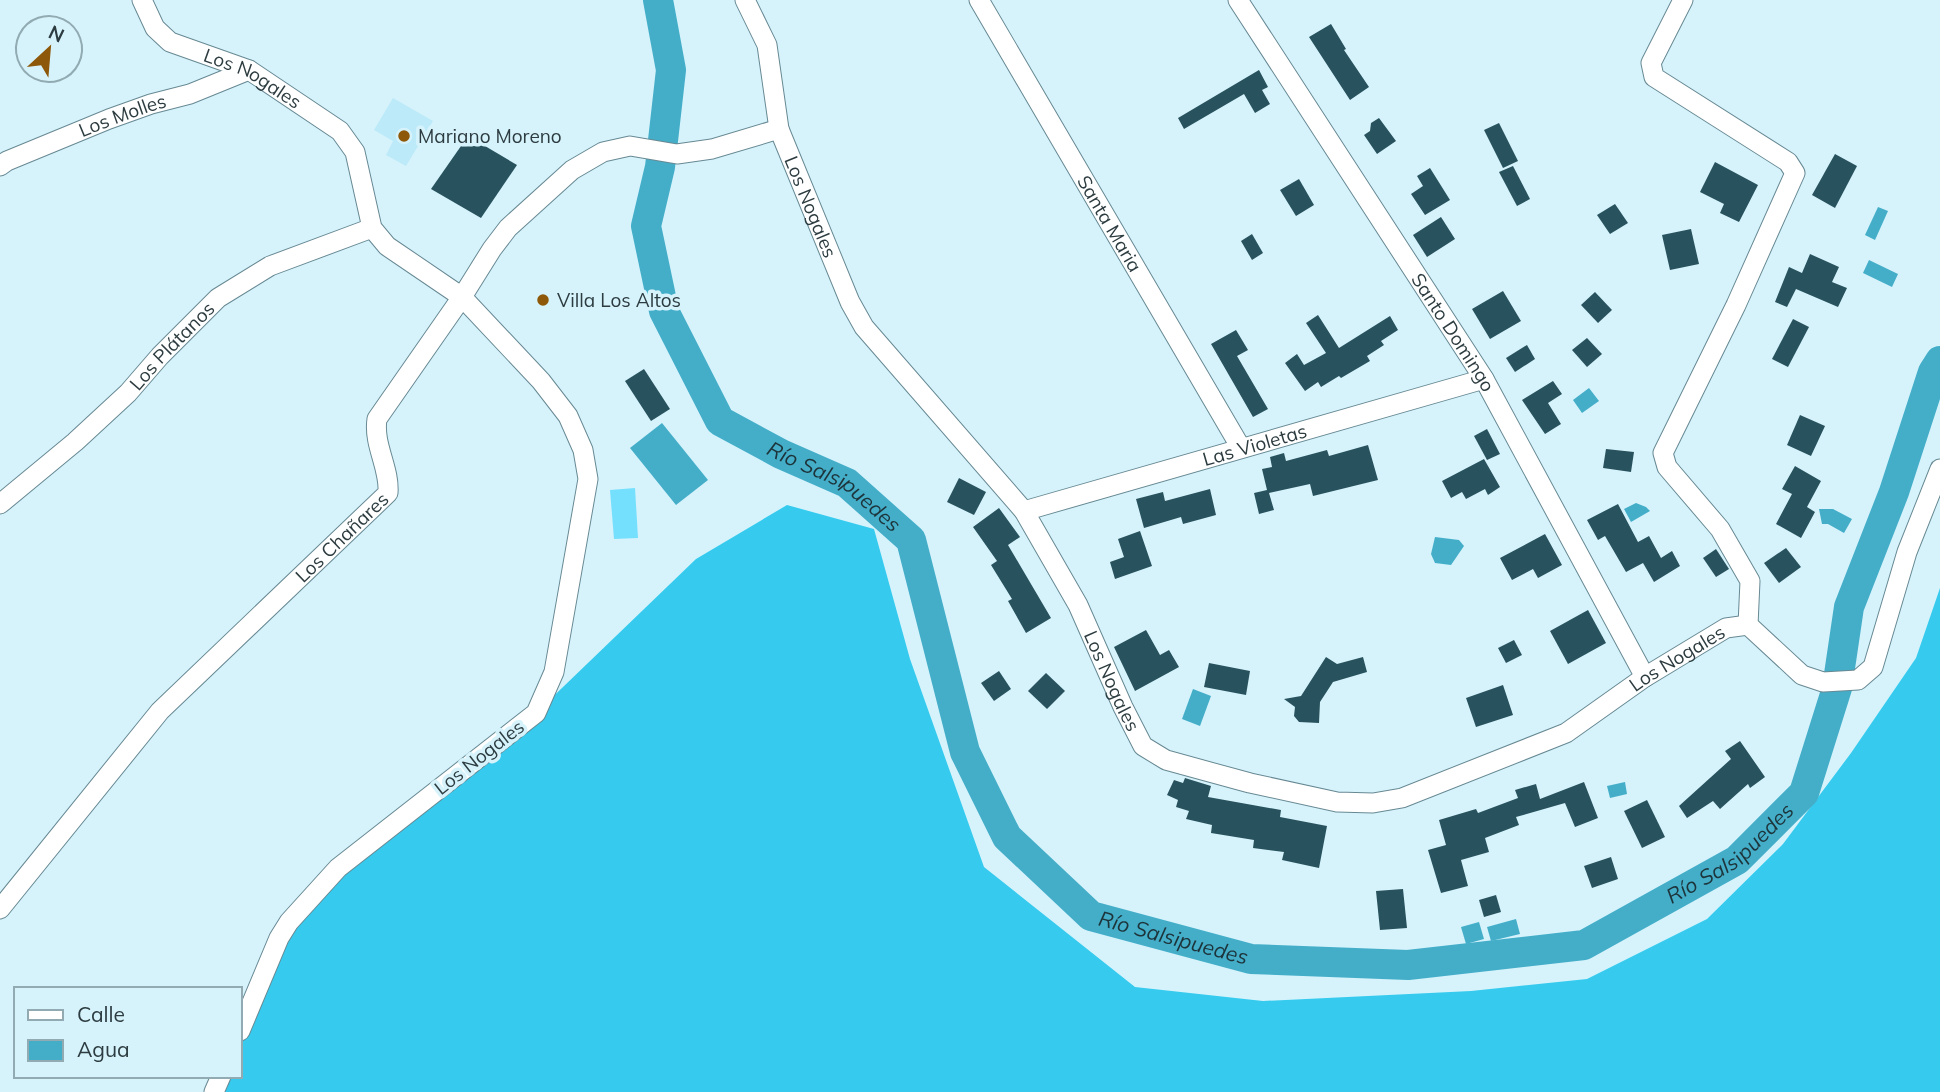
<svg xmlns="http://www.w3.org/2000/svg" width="1940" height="1092" font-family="Mulish,sans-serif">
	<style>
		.built { fill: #bceaf8 }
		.green { fill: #75e0fd }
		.forest { fill: #36cbee }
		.water { fill: #44aec9 }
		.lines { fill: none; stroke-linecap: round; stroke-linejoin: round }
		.river { stroke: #44aec9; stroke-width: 30 }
		.building { fill: #28535e }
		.minor-casing { stroke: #678993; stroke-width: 21 }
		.minor { stroke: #fff; stroke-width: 19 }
		.poi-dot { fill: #8d580a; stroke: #d6f3fc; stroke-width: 2.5 }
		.labels { text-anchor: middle; stroke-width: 7; stroke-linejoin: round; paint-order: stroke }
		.street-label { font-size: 19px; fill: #2d3c40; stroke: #d6f3fc }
		.poi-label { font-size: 19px; fill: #2d3c40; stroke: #d6f3fc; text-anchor: start }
		.water-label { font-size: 21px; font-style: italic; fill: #1d343b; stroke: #d6f3fc }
	</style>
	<rect width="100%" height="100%" fill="#d6f3fc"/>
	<path class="built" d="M393 98 433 121 406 166 386 155 393 141 374 130Z"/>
	<path class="green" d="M635 488 638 538 614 539 610 490Z"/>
	<path class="forest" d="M787 505 874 529 910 659 984 867 1135 987 1263 1001 1471 991 1587 979 1707 919 1783 844 1851 753 1916 658 1940 588V1092H214L221 1076H240V1031L289 922 536 713 696 559Z"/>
	<g class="water">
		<path d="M1878 207 1888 211 1875 240 1865 235Z"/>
		<path d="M1869 260 1898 274 1892 287 1863 273Z"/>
		<path d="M1589 388 1599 401 1582 413 1573 400Z"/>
		<path d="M662 423 708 480 676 505 630 448Z"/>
		<path d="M1636 503 1646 507 1650 511 1631 522 1624 509Z"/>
		<path d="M1819 509H1833L1852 519 1844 533 1828 524H1822Z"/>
		<path d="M1435 537 1459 540 1464 546 1451 565 1435 563 1431 554Z"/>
		<path d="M1193 689 1211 696 1200 726 1182 719Z"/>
		<path d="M1625 782 1627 794 1610 798 1607 786Z"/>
		<path d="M1516 919 1520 934 1491 941 1487 927Z"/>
		<path d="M1479 922 1484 939 1466 944 1461 927Z"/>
	</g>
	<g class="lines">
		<path class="river" id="s1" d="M658 0 671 70 660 167 646 226 664 311 720 421 781 454 847 483 911 540 965 752 1007 837 1091 916 1251 959 1408 965 1584 945 1737 860 1804 793 1837 688 1849 607 1894 492 1933 372 1940 361"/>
	</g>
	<g class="building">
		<path d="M1331 24 1346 49 1344 50 1369 87 1350 100 1309 37Z"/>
		<path d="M1259 70 1268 87 1262 90 1270 104 1255 113 1244 94 1184 129 1178 118Z"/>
		<path d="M1379 118 1396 141 1377 154 1364 135 1370 131 1371 123Z"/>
		<path d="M1499 123 1518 161 1503 168 1484 130Z"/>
		<path d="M468 136 517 165 481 218 431 189Z"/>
		<path d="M1835 154 1857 166 1835 208 1812 195Z"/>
		<path d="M1715 162 1758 185 1739 222 1720 213 1724 204 1700 192Z"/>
		<path d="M1513 166 1530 199 1517 206 1499 172Z"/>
		<path d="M1430 168 1450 200 1425 215 1411 194 1423 186 1417 176Z"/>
		<path d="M1299 179 1314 205 1296 216 1280 190Z"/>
		<path d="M1615 204 1628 223 1610 234 1597 215Z"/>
		<path d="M1441 217 1455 239 1427 257 1413 235Z"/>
		<path d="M1691 229 1699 264 1670 270 1662 235Z"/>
		<path d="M1252 234 1263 253 1252 260 1241 241Z"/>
		<path d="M1810 254 1839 267 1832 282 1847 288 1838 307 1796 289 1787 307 1775 302 1789 267 1802 273Z"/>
		<path d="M1503 291 1521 321 1490 339 1472 309Z"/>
		<path d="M1595 292 1612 310 1598 323 1581 305Z"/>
		<path d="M1318 315 1339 348 1390 316 1398 330 1381 341 1384 345 1367 356 1370 361 1341 378 1339 376 1321 387 1318 382 1305 391 1285 363 1297 354 1304 365 1326 353 1306 323Z"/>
		<path d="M1793 319 1809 327 1788 367 1772 359Z"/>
		<path d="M1236 330 1248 350 1237 356 1268 409 1253 417 1211 344Z"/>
		<path d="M1587 338 1602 354 1587 367 1572 350Z"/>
		<path d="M1527 345 1535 359 1515 372 1506 358Z"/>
		<path d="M644 369 670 409 651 421 625 381Z"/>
		<path d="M1553 381 1562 394 1548 403 1561 424 1545 434 1522 400Z"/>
		<path d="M1800 415 1825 426 1811 456 1787 445Z"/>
		<path d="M1487 429 1500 454 1487 460 1474 436Z"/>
		<path d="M1368 445 1378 480 1313 496 1310 484 1269 493 1274 510 1259 514 1254 493 1267 490 1262 469 1272 467 1270 457 1284 453 1286 461 1327 450 1329 456Z"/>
		<path d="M1606 449 1634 452 1631 472 1603 468Z"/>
		<path d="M1484 459 1500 487 1488 495 1485 489 1466 499 1462 492 1451 498 1442 481Z"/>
		<path d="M1795 466 1821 481 1807 507 1815 512 1801 538 1776 524 1792 494 1782 489Z"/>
		<path d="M959 478 986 492 974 515 947 502Z"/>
		<path d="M1210 489 1216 515 1183 524 1181 517 1144 528 1136 499 1163 492 1165 501Z"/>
		<path d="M1618 504 1638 542 1649 536 1661 558 1672 551 1680 566 1654 582 1643 563 1626 572 1605 536 1598 540 1587 520Z"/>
		<path d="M999 508 1020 537 1008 545 1051 618 1026 633 1008 601 1012 599 991 565 997 561 973 527Z"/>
		<path d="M1140 531 1152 566 1115 579 1110 562 1124 557 1118 539Z"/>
		<path d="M1545 534 1562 565 1538 578 1533 569 1512 580 1500 558Z"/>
		<path d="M1786 548 1801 567 1779 583 1764 563Z"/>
		<path d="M1716 549 1729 569 1716 577 1703 558Z"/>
		<path d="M1588 610 1606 643 1568 664 1550 631Z"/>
		<path d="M1146 630 1160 655 1169 650 1179 667 1135 691 1114 647Z"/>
		<path d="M1514 640 1522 655 1506 663 1498 648Z"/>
		<path d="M1326 657 1337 664 1363 657 1367 672 1333 682 1320 702 1319 723 1299 722 1294 716 1295 707 1284 699 1301 696Z"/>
		<path d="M1209 663 1250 671 1246 695 1204 687Z"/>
		<path d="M999 671 1011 689 994 701 981 683Z"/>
		<path d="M1046 673 1065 691 1047 709 1028 691Z"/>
		<path d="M1503 685 1513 715 1476 727 1466 698Z"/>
		<path d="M1740 741 1765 777 1750 788 1748 784 1720 809 1713 801 1687 818 1679 806 1731 759 1725 751Z"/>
		<path d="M1185 778 1211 786 1208 797 1281 810 1280 817 1327 826 1319 868 1282 860 1284 852 1253 848 1254 840 1211 833 1212 825 1186 819 1189 811 1176 807 1178 800 1167 795 1174 780 1183 783Z"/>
		<path d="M1584 782 1598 818 1575 827 1565 803 1516 817 1519 825 1485 838 1489 852 1461 860 1468 886 1441 893 1428 850 1446 845 1439 820 1476 809 1478 813 1518 798 1515 790 1536 784 1540 799Z"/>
		<path d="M1647 800 1665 837 1642 848 1624 811Z"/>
		<path d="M1611 857 1618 879 1592 888 1584 866Z"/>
		<path d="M1403 889 1407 928 1380 930 1376 891Z"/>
		<path d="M1496 895 1501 912 1484 917 1479 900Z"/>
	</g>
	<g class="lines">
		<g class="minor-casing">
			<g id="minor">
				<path id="s2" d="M142 0 155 28 170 42 249 70 340 131 355 152 372 228 387 246 462 297 541 381 568 416 583 450 588 479 554 672 536 713 338 868 289 922 279 938 240 1031"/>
				<path id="s3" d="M745 0 767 45 779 129 850 302 864 327 1024 511 1078 605 1123 707 1143 746 1166 760 1250 783 1337 802 1373 803 1402 798 1566 733 1645 677 1726 628 1748 625"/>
				<path id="s4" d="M979 0 1241 448"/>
				<path id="s5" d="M1238 0 1484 379 1645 677"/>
				<path d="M1683 0 1651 63 1654 77 1788 162 1795 173 1736 305 1663 453 1667 467 1720 529 1750 581 1748 625"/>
				<path id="s6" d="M0 166 7 161 109 119 151 104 190 94 249 70"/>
				<path id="s7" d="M0 504 75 442 128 393 160 356 218 298 270 266 372 228"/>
				<path id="s8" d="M1024 511 1484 379"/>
				<path d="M1748 625 1802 675 1823 682 1858 680 1873 667 1907 552 1940 469"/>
				<path id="s9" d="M0 909 160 711 388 493C390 468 373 445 377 419L462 297 492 249 508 228 572 170 603 152 630 146 677 154 712 149 779 129"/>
				<path d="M214 1092 221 1076"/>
			</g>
		</g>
		<use href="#minor" class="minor"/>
	</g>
	<g class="poi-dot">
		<circle cx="404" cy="136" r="7"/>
		<circle cx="543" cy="300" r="7"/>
	</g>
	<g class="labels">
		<g class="street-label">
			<text dy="7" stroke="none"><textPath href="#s2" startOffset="142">Los Nogales</textPath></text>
			<text dy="7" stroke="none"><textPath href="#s6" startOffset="133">Los Molles</textPath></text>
			<text dy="7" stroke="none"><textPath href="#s3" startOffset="219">Los Nogales</textPath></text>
			<text dy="7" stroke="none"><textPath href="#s4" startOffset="259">Santa Maria</textPath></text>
			<text dy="7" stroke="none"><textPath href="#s5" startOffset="396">Santo Domingo</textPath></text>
			<text dy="7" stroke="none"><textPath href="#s7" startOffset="234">Los Plátanos</textPath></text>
			<text dy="7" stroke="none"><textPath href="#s8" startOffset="240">Las Violetas</textPath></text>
			<text dy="7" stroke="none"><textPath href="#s9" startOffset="506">Los Chañares</textPath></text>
			<text dy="7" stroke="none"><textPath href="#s3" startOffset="1437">Los Nogales</textPath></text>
			<text dy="7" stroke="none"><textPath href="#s3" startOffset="786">Los Nogales</textPath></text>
			<text transform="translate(479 757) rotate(-38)" y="7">Los Nogales</text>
		</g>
		<g class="poi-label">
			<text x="418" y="143">Mariano Moreno</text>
			<text x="557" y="307">Villa Los Altos</text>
		</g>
		<g class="water-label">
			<text dy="7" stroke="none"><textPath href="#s1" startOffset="572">Río Salsipuedes</textPath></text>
			<text dy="7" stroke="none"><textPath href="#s1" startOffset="1769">Río Salsipuedes</textPath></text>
			<text dy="7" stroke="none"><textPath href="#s1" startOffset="1181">Río Salsipuedes</textPath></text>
		</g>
	</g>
	<rect x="14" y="987" width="228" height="91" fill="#d6f3fc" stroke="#92aab1" stroke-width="2"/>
	<rect x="28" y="1010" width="35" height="10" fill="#ffffff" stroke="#92aab1" stroke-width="2"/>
	<text x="77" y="1022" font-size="21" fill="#2d3c40">Calle</text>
	<rect x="28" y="1040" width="35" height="21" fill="#44aec9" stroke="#92aab1" stroke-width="2"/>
	<text x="77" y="1057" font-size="21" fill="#2d3c40">Agua</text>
	<g transform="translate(49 49) rotate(26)"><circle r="33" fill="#d6f3fc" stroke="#92aab1" stroke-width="2"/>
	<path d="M0-5L12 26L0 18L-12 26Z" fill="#8d580a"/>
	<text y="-10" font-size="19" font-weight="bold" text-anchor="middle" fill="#2d3c40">N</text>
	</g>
</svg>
